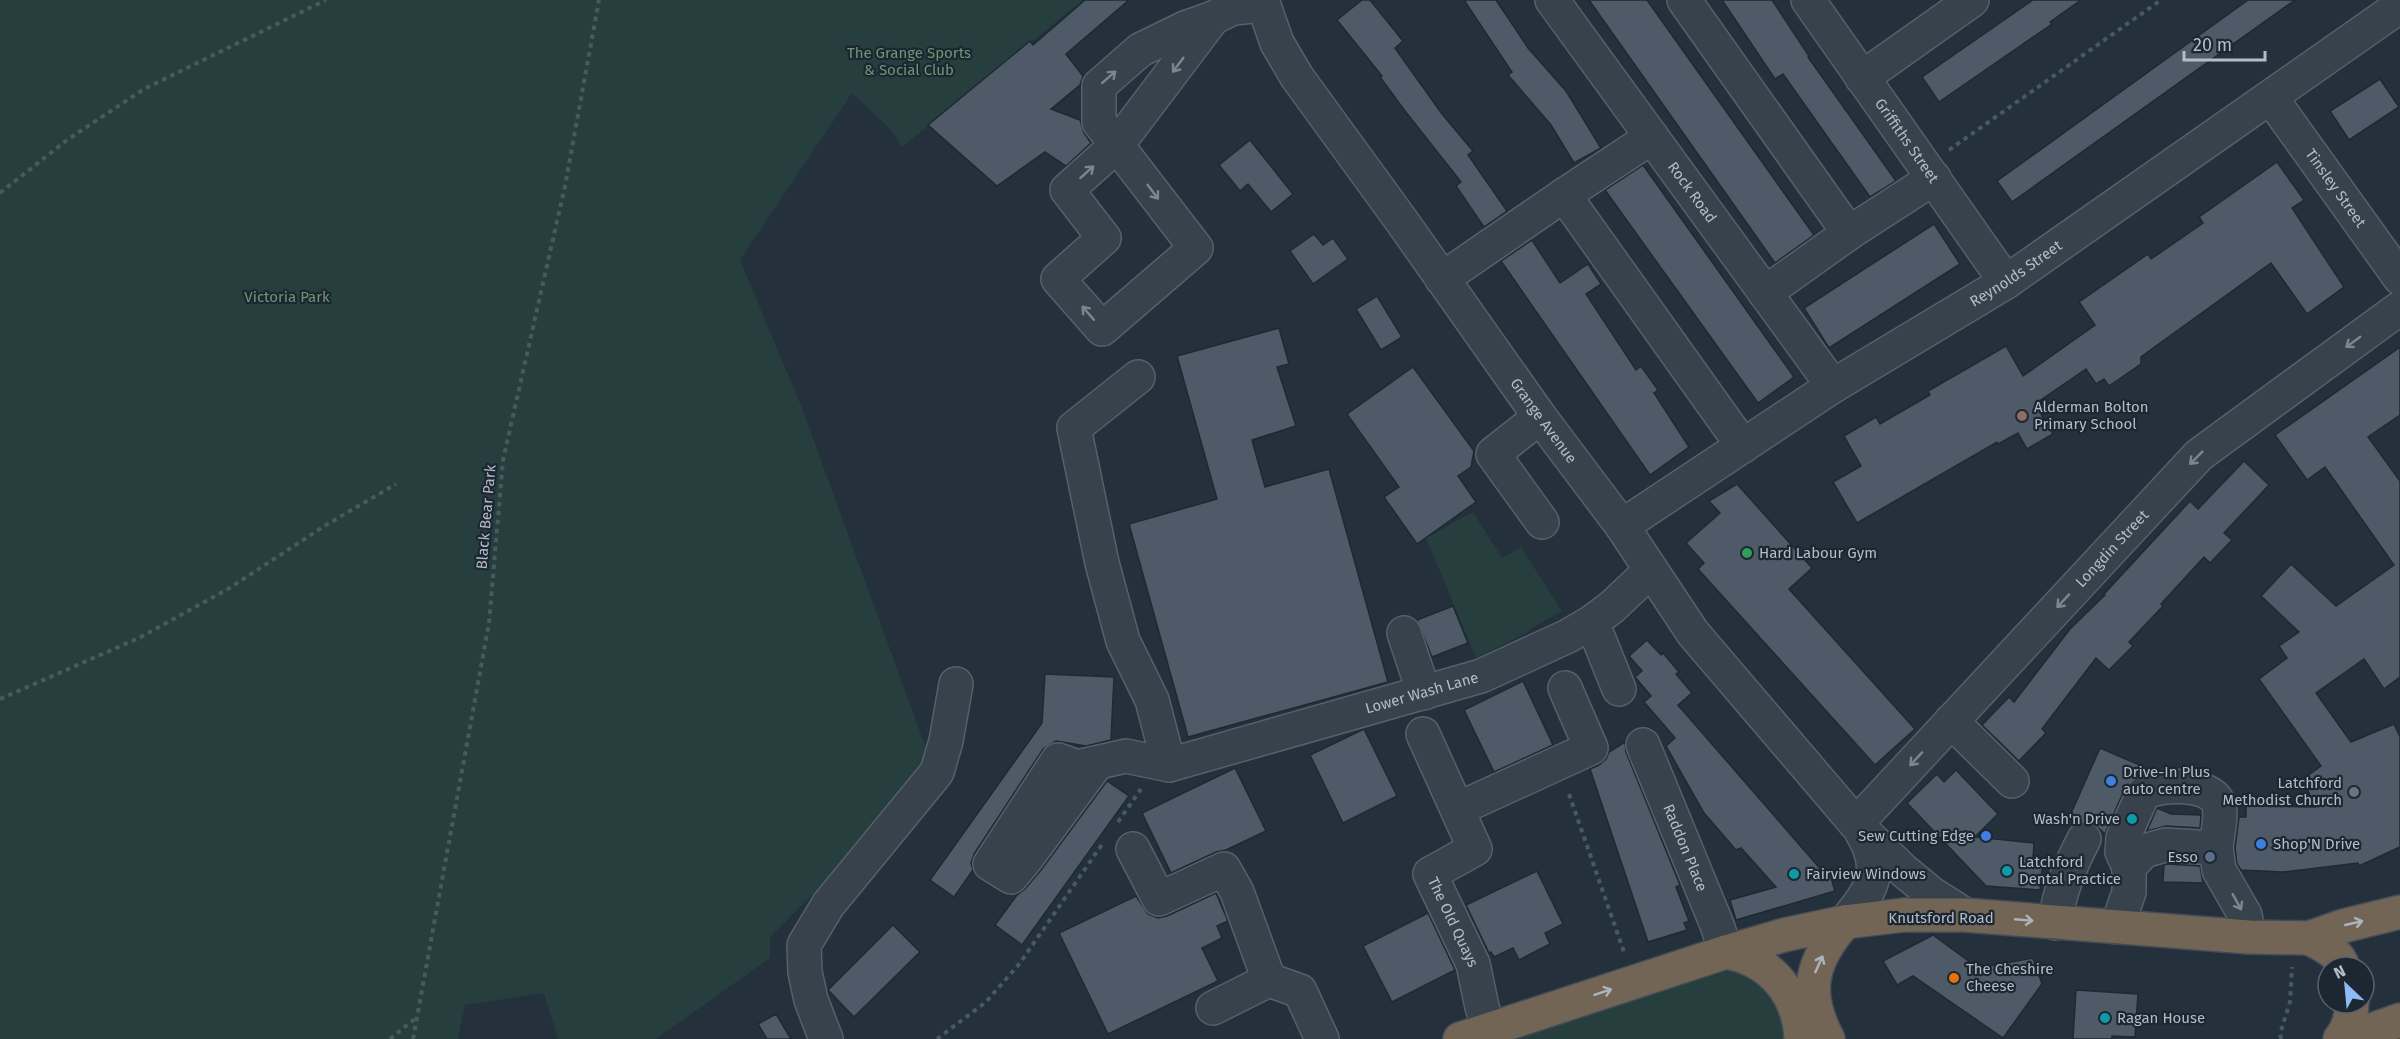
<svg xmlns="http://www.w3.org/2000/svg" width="2400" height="1039" font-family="'Fira Sans',sans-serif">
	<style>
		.green { fill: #273e3e }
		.building { fill: #4e5a67; stroke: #1f2933; stroke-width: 1.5 }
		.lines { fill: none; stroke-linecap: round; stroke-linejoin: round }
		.minor-casing { stroke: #56606a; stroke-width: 36 }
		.highway-casing { stroke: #434d57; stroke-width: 36 }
		.path { stroke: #465b5c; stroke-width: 4; stroke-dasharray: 4.5 4.5; stroke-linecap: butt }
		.minor { stroke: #38424c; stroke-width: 33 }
		.highway { stroke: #726556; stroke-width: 33 }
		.oneway { stroke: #7c8690 }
		.oneway2 { stroke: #adb4bc }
		.education-dot { fill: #8d6e63; stroke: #1d2731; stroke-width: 2 }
		.leisure-dot { fill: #2e9e5b; stroke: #1d2731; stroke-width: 2 }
		.shop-dot { fill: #3f7fe0; stroke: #1d2731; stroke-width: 2 }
		.worship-dot { fill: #6b7280; stroke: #1d2731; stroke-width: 2 }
		.culture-dot { fill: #0f9aa8; stroke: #1d2731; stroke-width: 2 }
		.service-dot { fill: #5c6f8a; stroke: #1d2731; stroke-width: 2 }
		.food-dot { fill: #e8710a; stroke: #1d2731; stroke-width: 2 }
		.labels { text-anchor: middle; stroke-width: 4.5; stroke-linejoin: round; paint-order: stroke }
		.park-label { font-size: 15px; fill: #6c9773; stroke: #1d2731 }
		.street-label { font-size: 15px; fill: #b4bdc7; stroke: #1d2731 }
		.poi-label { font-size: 15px; fill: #b4bdc7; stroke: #1d2731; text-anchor: start }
	</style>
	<rect width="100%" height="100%" fill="#24303c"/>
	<g class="green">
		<path d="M0 0H1083L902 147 890 129 852 93 740 260 802 408 935 773 770 937V958L656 1039H558L544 993 465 1005 458 1039H0Z"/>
		<path d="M1473 512 1502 558 1521 547 1562 611 1532 628 1526 633 1476 658 1426 538Z"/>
		<path d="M1744 956 1801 1039H1460Z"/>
	</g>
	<g class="building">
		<path d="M1085 0H1129L1066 54 1083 76 1080 85 1051 109 1080 120 1084 133 1091 143 1066 166 1045 152 997 186 928 125 1030 41 1033 45Z"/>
		<path d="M1362 0H1370L1403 41 1395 48 1442 114 1473 151 1468 155 1507 211 1484 227 1456 186 1461 182 1405 111 1380 77 1382 76 1337 20Z"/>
		<path d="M1464 0H1496L1528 48 1566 91 1601 148 1574 163 1551 125 1508 75 1512 72Z"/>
		<path d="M1589 0H1647L1814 235 1775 263Z"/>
		<path d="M1722 0H1772L1809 56 1808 57 1896 181 1870 197 1783 74 1775 79Z"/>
		<path d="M2033 0H2081L2050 22 2052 24 1939 102 1922 77Z"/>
		<path d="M2248 0H2295L2012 202 1997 181Z"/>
		<path d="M2380 79 2399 107 2349 140 2330 111Z"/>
		<path d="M1250 140 1293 194 1271 212 1248 184 1240 191 1219 165Z"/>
		<path d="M2277 162 2304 200 2292 208 2344 287 2307 314 2271 263 2141 357V364L2109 386 2104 379 2096 384 2086 369 2035 404 2053 434 2027 449 2018 433 1998 444 1997 442 1857 523 1833 482 1861 466 1844 436 1876 417 1880 424 1930 395 1928 391 2006 346 2023 376 2095 325 2079 302 2148 254 2151 259 2203 223 2199 217Z"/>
		<path d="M1643 165 1794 377 1758 403 1605 190Z"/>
		<path d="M1934 224 1960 264 1829 348 1804 308Z"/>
		<path d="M1314 234 1323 245 1333 238 1348 259 1313 284 1290 251Z"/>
		<path d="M1532 240 1560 283 1588 264 1601 284 1586 294 1636 370 1641 366 1658 390 1654 393 1689 447 1650 475 1501 261Z"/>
		<path d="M1377 296 1402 337 1381 350 1356 309Z"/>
		<path d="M1279 328 1289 364 1277 367 1296 426 1252 440 1265 487 1329 469 1388 682 1188 737 1129 524 1217 499 1177 356Z"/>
		<path d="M2400 347V415L2368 437 2400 481V677L2384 689 2364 659 2316 693 2351 742 2394 724 2400 737V847L2359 866 2358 863 2283 872 2241 870 2237 864 2235 848 2239 817H2246V806L2315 807 2303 779 2321 766 2259 679 2287 658 2279 646 2299 632 2261 596 2291 564 2336 606 2394 565 2325 467 2307 480 2275 435Z"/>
		<path d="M1413 367 1474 451 1471 467 1458 476 1476 502 1417 544 1384 497 1399 487 1347 414Z"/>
		<path d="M2244 461 2269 485 2224 533 2232 540 2210 563 2204 557 2161 604 2163 606 2129 642 2133 646 2109 670 2096 658 2042 729 2046 733 2019 761 1982 725 2009 697 2014 702 2070 629 2105 595 2104 594 2190 501 2198 509Z"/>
		<path d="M1737 484 1812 568 1789 589 1915 729 1875 765 1698 569 1704 563 1686 543 1720 513 1709 501Z"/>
		<path d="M1453 606 1468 643 1432 657 1417 620Z"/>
		<path d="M1647 640 1661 655 1663 653 1679 672 1676 674 1692 693 1678 705 1824 873 1829 871 1835 891 1736 920 1730 900 1776 887 1741 848 1736 850 1704 813 1666 746 1675 738 1644 702 1651 696 1635 677 1642 671 1629 656Z"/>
		<path d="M1045 674 1114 677 1111 740 1086 746 1056 741 1043 749 974 854 971 863 973 870 954 897 930 880 1042 723Z"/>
		<path d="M1523 681 1553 745 1494 772 1464 710Z"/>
		<path d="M1364 729 1397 796 1343 823 1310 755Z"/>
		<path d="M1625 742 1626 752 1680 885 1676 887 1689 921 1684 923 1687 930 1648 942 1590 769 1599 765 1606 759 1609 752Z"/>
		<path d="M2100 748 2142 766 2138 776 2126 786 2105 834 2092 822H2078L2069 818Z"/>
		<path d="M1235 768 1266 831 1226 850 1216 852 1171 873 1142 813Z"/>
		<path d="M1956 770 1998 814 1975 837 2034 843 2033 858 2043 859 2040 890 1986 886 1907 803 1937 774 1944 782Z"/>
		<path d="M1107 781 1129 796 1022 945 995 925 1017 895 1025 889 1041 870Z"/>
		<path d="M2157 808 2171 814 2201 815 2200 828 2166 826 2147 831Z"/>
		<path d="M2167 864 2200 866 2203 883 2163 882 2164 865Z"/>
		<path d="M1537 871 1563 924 1545 933 1550 944 1519 960 1513 948 1494 957 1491 952 1489 953 1466 905Z"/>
		<path d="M1216 893 1228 921 1217 926 1222 938 1202 948 1218 981 1108 1034 1059 933 1136 896 1148 914 1158 918 1167 916Z"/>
		<path d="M1428 913 1455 970 1392 1002 1363 946Z"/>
		<path d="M893 925 920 952 854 1017 828 990Z"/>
		<path d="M1933 935 1978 968 2033 958 2042 984 2003 1038 1913 976 1897 985 1883 961Z"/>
		<path d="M2076 990 2138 994 2135 1037 2112 1036V1039H2073Z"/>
		<path d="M776 1014 791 1039H767L758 1024Z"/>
	</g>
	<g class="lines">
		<g class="minor-casing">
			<g id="minor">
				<path id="s1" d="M1262 0 1277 43 1297 77 1401 220 1540 417 1622 526 1693 633 1856 824 1904 871 1932 894 1965 915"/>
				<path id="s2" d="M1552 0 1833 386"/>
				<path d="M1684 0 1849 233"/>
				<path id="s3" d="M1808 0 2006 282"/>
				<path d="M1213 18 1117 145 1067 190 1104 238 1058 279 1102 329 1196 248 1099 122V86L1140 50 1185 28 1213 18 1233 8 1263 5"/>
				<path d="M1862 78 1972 0"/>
				<path id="s4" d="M2271 98 2400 278"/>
				<path d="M1564 195 1743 446"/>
				<path d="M1442 279 1564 195 1652 137"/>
				<path d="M1765 293 1849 233 1934 178"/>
				<path d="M1138 377 1074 428 1102 563 1123 641 1152 700 1169 765"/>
				<path d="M1540 417 1493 454 1542 522"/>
				<path id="s5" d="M1622 526 1833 386 2006 282 2400 6"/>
				<path d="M1592 622 1619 689"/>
				<path d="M1404 633 1424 693"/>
				<path d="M1951 721 2012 781"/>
				<path id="s6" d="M1423 734 1475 849 1430 874 1473 964 1482 1007 1489 1028"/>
				<path id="s7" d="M1643 745 1717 925 1726 952"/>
				<path id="s8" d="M1097 763 1026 859 1011 877 990 864 1058 760 1077 767 1126 756 1169 765 1481 676 1568 636 1592 622 1612 607 1650 571"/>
				<path d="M1458 809 1591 748 1565 688"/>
				<path id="s9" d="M1856 824 2199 455 2400 308"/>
				<path d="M1133 849 1159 899 1224 869 1237 892 1269 980"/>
				<path d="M2129 867 2122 852 2123 838 2143 794C2159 783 2213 782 2219 805 2222 817 2217 835 2216 848"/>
				<path d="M1845 922C1871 892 1885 871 1862 833"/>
				<path d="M2055 923C2059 892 2070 866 2084 839"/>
				<path d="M2117 927 2129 892V867L2144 851 2165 845 2216 848 2219 870 2245 915 2249 937"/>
				<path d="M1213 1008 1269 980 1300 991 1322 1039"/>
				<path d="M826 1039 811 1000 805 972 804 945 828 905 937 772 946 741 956 684"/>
			</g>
		</g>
		<g class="highway-casing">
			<g id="highway">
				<path d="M2309 938C2322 945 2339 952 2343 967"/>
				<path d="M1726 952C1771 960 1799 994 1801 1039"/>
				<path d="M1460 1039 1726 952 1784 935 1845 922 1904 915H1965L2249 937 2309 938 2343 926 2400 912"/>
				<path d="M1828 1039C1803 992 1811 961 1845 922"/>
				<path d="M2340 1039C2349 1028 2351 1017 2352 1003"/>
				<path d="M2346 1039 2400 1020"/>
			</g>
		</g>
		<g class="path">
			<path d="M1949 150 2161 0"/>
			<path d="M0 193 67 140 144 89 326 0"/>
			<path d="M0 699 139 638 228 589 326 525 396 484"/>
			<path d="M1569 794 1625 955"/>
			<path d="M1118 822 1141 789"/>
			<path d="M390 1039 417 1017"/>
			<path d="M413 1039 489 623 503 460 565 186 599 0"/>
			<path d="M937 1039 986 1002 1020 963 1103 843"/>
			<path d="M2281 1039 2280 1034 2290 1002 2292 967"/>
		</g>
		<use href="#minor" class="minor"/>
		<use href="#highway" class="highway"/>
	</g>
	<defs><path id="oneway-shaft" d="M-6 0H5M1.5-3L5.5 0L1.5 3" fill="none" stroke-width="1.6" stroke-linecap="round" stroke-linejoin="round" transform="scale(1.5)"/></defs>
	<g class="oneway">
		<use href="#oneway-shaft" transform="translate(1178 65) rotate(127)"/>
		<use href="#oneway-shaft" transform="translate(1109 77) rotate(-41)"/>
		<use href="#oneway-shaft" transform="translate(1087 172) rotate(-42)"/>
		<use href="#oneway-shaft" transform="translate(1153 192) rotate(53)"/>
		<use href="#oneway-shaft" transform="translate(1088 313) rotate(-131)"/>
		<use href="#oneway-shaft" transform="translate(2353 342) rotate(144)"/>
		<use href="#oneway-shaft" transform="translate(2196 458) rotate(135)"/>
		<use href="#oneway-shaft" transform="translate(2063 601) rotate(133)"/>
		<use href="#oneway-shaft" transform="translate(1916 759) rotate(133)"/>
		<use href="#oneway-shaft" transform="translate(2237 902) rotate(61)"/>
	</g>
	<g class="oneway2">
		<use href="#oneway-shaft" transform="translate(2024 920) rotate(5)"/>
		<use href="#oneway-shaft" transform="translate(2354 923) rotate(-13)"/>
		<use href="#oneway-shaft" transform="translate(1819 964) rotate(-66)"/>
		<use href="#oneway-shaft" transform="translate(1603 992) rotate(-18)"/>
	</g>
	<circle class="education-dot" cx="2022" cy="416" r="6"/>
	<circle class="leisure-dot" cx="1747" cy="553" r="6"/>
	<g class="shop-dot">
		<circle cx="2111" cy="781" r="6"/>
		<circle cx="1986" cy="836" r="6"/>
		<circle cx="2261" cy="844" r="6"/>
	</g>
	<circle class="worship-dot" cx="2354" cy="792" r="6"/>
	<g class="culture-dot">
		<circle cx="2132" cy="819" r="6"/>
		<circle cx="2007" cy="871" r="6"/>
		<circle cx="1794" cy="874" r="6"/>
		<circle cx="2105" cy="1018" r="6"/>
	</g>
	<circle class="service-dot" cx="2210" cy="857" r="6"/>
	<circle class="food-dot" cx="1954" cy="978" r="6"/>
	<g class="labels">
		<g class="park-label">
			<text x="909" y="58">The Grange Sports<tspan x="909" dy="17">&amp; Social Club</tspan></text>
			<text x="287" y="302">Victoria Park</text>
		</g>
		<g class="street-label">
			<text dy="5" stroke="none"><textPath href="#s3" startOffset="172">Griffiths Street</textPath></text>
			<text dy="5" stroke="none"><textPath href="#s4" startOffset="111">Tinsley Street</textPath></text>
			<text dy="5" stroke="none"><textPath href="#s2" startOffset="238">Rock Road</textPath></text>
			<text dy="5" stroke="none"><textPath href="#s5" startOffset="468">Reynolds Street</textPath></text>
			<text dy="5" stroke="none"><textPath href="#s1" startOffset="508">Grange Avenue</textPath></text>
			<text transform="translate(486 517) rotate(-85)" y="5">Black Bear Park</text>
			<text dy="5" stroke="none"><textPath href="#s9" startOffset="376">Longdin Street</textPath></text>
			<text dy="5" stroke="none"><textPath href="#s8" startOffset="669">Lower Wash Lane</textPath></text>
			<text dy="5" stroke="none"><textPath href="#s7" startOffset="111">Raddon Place</textPath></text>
			<text x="1941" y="923">Knutsford Road</text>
			<text dy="5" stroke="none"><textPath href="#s6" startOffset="231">The Old Quays</textPath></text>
		</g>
		<g class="poi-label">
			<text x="2034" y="412">Alderman Bolton<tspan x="2034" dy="17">Primary School</tspan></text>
			<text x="1759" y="558">Hard Labour Gym</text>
			<text x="2123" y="777">Drive-In Plus<tspan x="2123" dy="17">auto centre</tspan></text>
			<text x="2342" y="788" text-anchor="end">Latchford<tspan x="2342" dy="17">Methodist Church</tspan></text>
			<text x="2120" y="824" text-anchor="end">Wash'n Drive</text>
			<text x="1974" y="841" text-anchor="end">Sew Cutting Edge</text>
			<text x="2273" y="849">Shop'N Drive</text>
			<text x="2198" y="862" text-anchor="end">Esso</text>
			<text x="2019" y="867">Latchford<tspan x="2019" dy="17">Dental Practice</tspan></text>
			<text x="1806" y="879">Fairview Windows</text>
			<text x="1966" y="974">The Cheshire<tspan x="1966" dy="17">Cheese</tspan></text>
			<text x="2117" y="1023">Ragan House</text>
		</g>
	</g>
	<g transform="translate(2346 985) rotate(334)"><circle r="28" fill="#1d2731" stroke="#59636d" stroke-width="1.5"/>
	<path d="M0-4.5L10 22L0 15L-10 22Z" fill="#8dbbf3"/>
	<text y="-9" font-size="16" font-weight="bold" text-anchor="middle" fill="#b4bdc7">N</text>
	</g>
	<path d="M2184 51v9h81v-9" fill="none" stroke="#b4bdc7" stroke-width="3"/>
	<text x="2193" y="51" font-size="18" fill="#b4bdc7" stroke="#1d2731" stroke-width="4.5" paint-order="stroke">20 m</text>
</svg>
